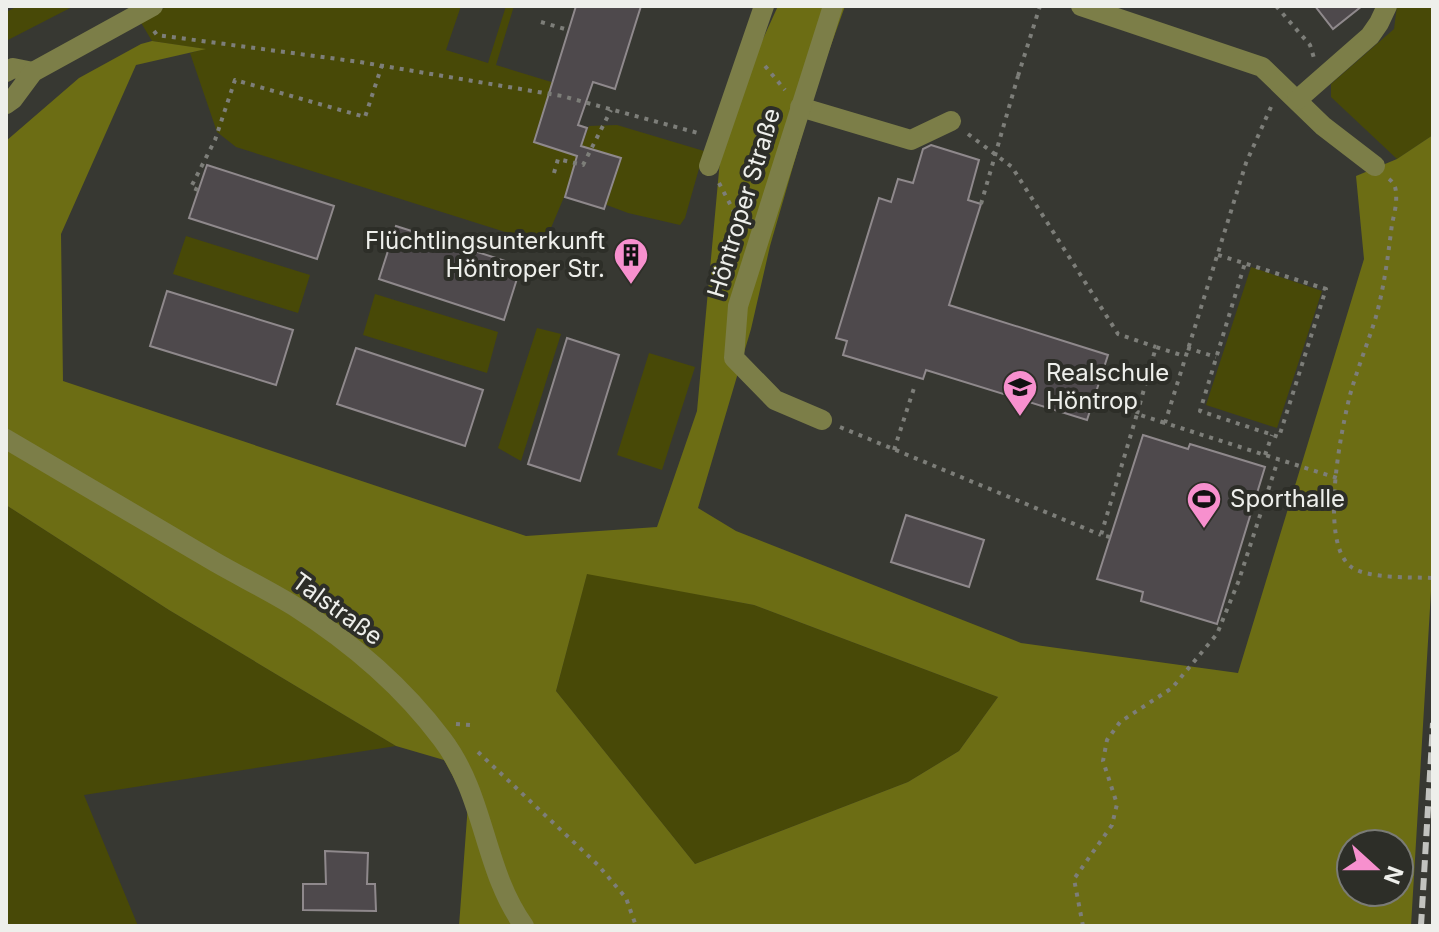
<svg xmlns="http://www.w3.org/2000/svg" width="1439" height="932" font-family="Inter,sans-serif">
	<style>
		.green { fill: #484907 }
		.forest { fill: #6c6d14; fill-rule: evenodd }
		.building { fill: #4e494c; stroke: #8f898c; stroke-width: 2 }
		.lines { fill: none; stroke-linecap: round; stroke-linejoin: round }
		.path { stroke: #7d7e79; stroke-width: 4; stroke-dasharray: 4 6; stroke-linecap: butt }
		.minor { stroke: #7c7e48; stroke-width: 20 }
		.rail { stroke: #c2c3bf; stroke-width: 6; stroke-dasharray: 12 6; stroke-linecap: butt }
		.path-bridge { stroke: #7d7e79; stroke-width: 4; stroke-dasharray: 4 6; stroke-linecap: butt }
		.labels { text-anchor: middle; stroke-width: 8; stroke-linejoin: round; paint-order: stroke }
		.street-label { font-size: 24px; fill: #eeefeb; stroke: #2d2e28 }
		.poi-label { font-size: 24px; fill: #eeefeb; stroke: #2d2e28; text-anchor: start }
	</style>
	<rect width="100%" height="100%" fill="#373832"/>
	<g class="green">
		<path d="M18 6H74L6 41V12Z"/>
		<path d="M168 6H461L446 50 488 63 506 6H514L496 65 571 88 543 114 534 142 578 156 589 126 617 125 704 151 685 218 680 225 628 213 567 190 545 242 524 238 236 147 217 132 190 53 204 49 152 41 140 21Z"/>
		<path d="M1397 6H1433V135L1397 159 1331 97V84L1394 29Z"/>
		<path d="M186 236 310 275 298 313 173 274Z"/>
		<path d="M1251 267 1322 291 1277 428 1206 405Z"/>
		<path d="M375 294 498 332 487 373 363 335Z"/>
		<path d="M537 328 561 334 521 461 498 448Z"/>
		<path d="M649 353 695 367 662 470 617 455Z"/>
		<path d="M6 505 169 610 396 746 84 795 138 926H6Z"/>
		<path d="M587 573 754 605 998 697 959 751 908 782 695 864 556 691Z"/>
	</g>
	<path class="forest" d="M778 6H845L816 87 770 246 751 329 698 508 736 531 1021 643 1238 673 1364 259 1356 176 1397 159 1433 135V558L1411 926H459L468 804 444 760 396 746 169 610 6 505V141L79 78 141 44 152 41 206 49 136 65 61 234 63 381 526 536 657 527 697 411 720 160 751 65ZM587 574 754 605 998 697 959 751 908 782 695 864 556 691ZM1351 844H1399V892H1351Z"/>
	<g class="building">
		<path d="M576 6H641L615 89 593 82 578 125 587 128 581 146 621 158 604 209 565 197 577 156 534 142Z"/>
		<path d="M1315 6H1362L1333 29Z"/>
		<path d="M931 145 979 160 968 200 981 204 949 305 1108 355 1087 420 926 370 923 379 843 355 847 341 836 338 879 198 891 202 898 179 913 183 923 149Z"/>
		<path d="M207 165 334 206 317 259 189 218Z"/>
		<path d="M396 226 521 266 504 320 379 279Z"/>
		<path d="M167 291 293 330 276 385 150 346Z"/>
		<path d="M567 338 619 355 580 481 528 464Z"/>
		<path d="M356 348 483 390 465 446 337 404Z"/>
		<path d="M1143 435 1188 449 1190 444 1265 467 1217 624 1141 601 1143 592 1097 579Z"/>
		<path d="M906 515 984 540 969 587 891 562Z"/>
		<path d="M325 851 368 853 367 884H375L376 911 303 910V884H326Z"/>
	</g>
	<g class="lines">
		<g class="path">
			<path d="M1276 6 1310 45 1314 58"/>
			<path d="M541 22 565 29"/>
			<path d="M154 31 157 35 360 62 562 96 698 133"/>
			<path d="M765 66 785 90"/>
			<path d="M1018 76 1040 6"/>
			<path d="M1271 107 1246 163 1165 423 1337 478"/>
			<path d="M968 134 1012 167 1118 334 1156 347"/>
			<path d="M554 173 558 159 583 165 611 110"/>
			<path d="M1389 179C1394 183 1396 187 1396 194 1397 204 1394 215 1392 224 1388 256 1384 289 1375 320 1367 345 1357 370 1350 395 1341 431 1319 540 1350 566 1365 579 1412 577 1433 578"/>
			<path d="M719 183 741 225"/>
			<path d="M198 190 191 187 215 140 235 80 365 117 382 65"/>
			<path d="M1218 255 1326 289 1279 437 1200 411 1245 263"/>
			<path d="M1187 348 1216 357"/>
			<path d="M1137 414 1156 347 1184 356"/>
			<path d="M840 427 1101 535"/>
			<path d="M894 450 915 385"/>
			<path d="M1265 455 1272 435"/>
			<path d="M1110 537 1101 535 1137 414 1165 423"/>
			<path d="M456 724 470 725"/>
			<path d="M478 752 598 865 626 898 636 926"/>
			<path d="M1083 926 1074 879 1112 825 1117 804 1103 761 1107 740 1120 722 1172 688 1217 634 1239 580 1278 460"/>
		</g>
		<g class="minor">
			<path d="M1081 6 1262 67 1323 126 1375 166"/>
			<path d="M6 72 13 68 33 72"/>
			<path d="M1297 100 1370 36 1379 23 1387 6"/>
			<path d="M6 104 13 99 33 72 153 6"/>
			<path d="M800 107 911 140 951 121"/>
			<path d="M709 166 764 6"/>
			<path d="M822 420 775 400 734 358 738 306 833 6"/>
			<path d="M6 439C75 480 145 521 215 562 241 577 268 590 294 606 349 641 403 687 442 739 486 797 483 869 524 926"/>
		</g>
		<path class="rail" d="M1421 926 1433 723"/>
		<path class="path-bridge" d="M981 204 1018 76"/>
	</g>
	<defs>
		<g id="building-pin" transform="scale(1.8)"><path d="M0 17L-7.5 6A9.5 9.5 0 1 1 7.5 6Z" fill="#f790ce" stroke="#2d2e28"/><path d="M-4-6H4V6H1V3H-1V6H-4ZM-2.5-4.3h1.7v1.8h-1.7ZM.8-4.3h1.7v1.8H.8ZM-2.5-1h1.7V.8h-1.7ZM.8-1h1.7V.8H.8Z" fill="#111"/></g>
		<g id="school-pin" transform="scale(1.8)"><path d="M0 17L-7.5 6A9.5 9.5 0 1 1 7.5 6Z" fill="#f790ce" stroke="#2d2e28"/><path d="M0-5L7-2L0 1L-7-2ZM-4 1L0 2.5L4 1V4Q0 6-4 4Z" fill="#111"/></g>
		<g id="stadium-pin" transform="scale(1.8)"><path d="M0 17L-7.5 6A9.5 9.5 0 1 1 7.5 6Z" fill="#f790ce" stroke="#2d2e28"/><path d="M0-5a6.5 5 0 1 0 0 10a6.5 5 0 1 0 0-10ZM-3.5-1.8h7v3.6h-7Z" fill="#111"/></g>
	</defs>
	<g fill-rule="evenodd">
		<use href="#building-pin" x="631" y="255"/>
		<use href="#school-pin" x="1020" y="387"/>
		<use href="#stadium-pin" x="1204" y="499"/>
	</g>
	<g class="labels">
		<g class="street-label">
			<text transform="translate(744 203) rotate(-73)" y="8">Höntroper Straße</text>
			<text transform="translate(337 609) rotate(36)" y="8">Talstraße</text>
		</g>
		<g class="poi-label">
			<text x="605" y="249" text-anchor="end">Flüchtlingsunterkunft<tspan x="605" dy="28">Höntroper Str.</tspan></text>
			<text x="1046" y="381">Realschule<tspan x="1046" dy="28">Höntrop</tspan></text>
			<text x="1230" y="507">Sporthalle</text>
		</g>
	</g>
	<rect width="1439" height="932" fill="none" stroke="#eeefeb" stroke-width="16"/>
	<g transform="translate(1375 868) rotate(111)"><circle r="38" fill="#2d2e28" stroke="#7a7b76" stroke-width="2"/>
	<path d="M0-6L14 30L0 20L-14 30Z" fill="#f790ce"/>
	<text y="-12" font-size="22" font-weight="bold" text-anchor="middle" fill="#eeefeb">N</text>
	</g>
</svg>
